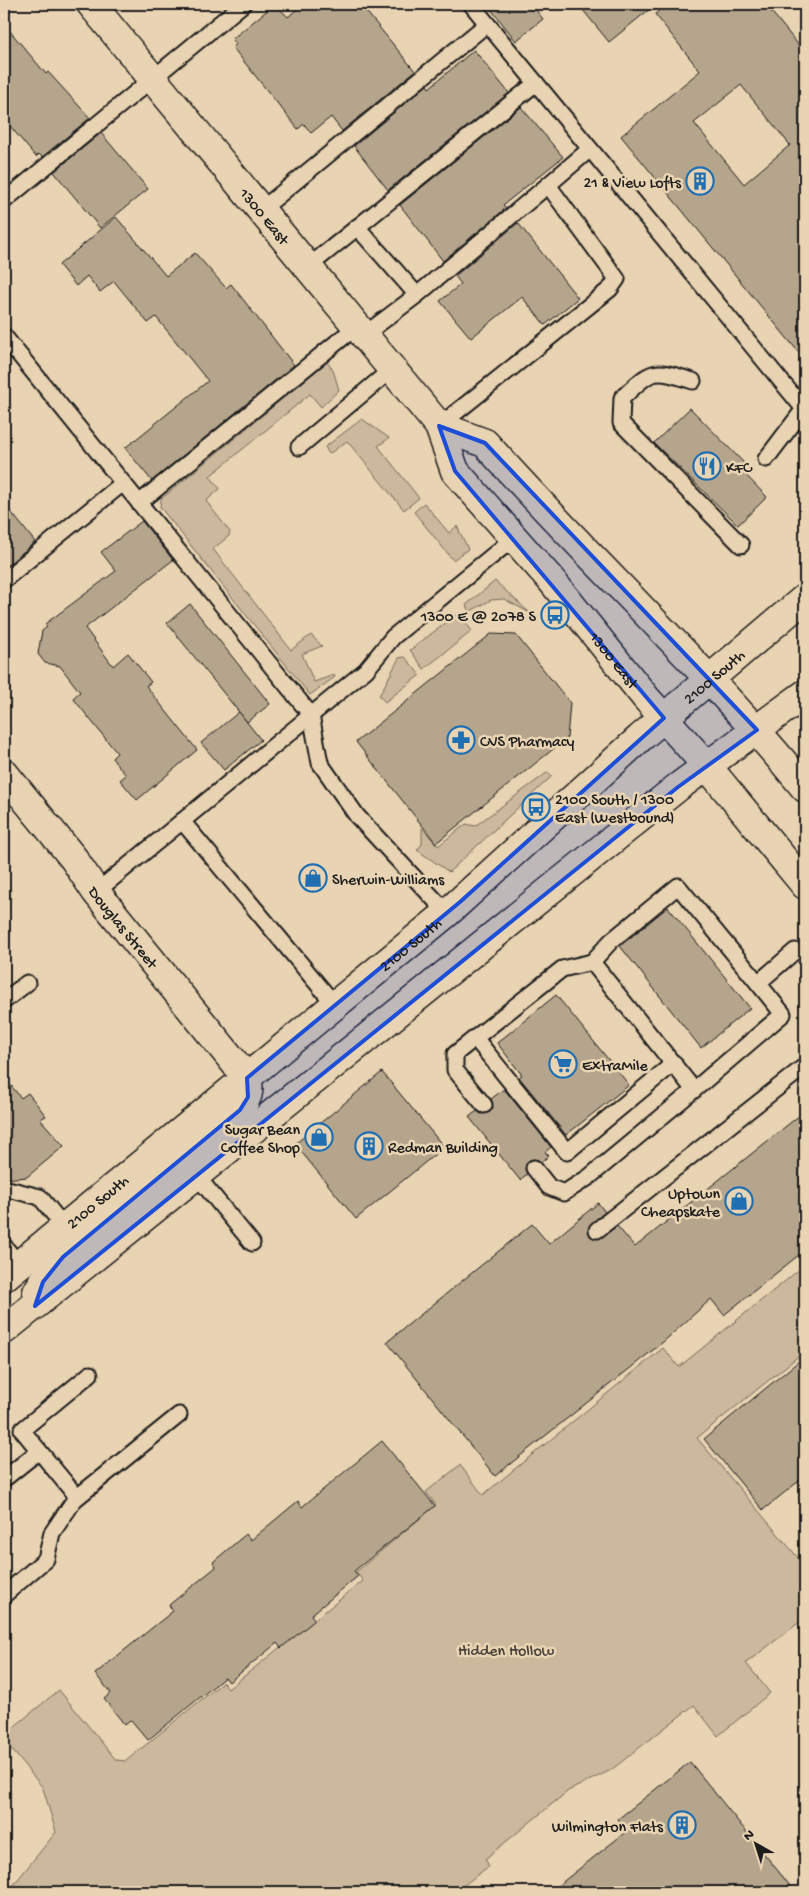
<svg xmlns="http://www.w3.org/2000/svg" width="809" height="1896" font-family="'Gochi Hand',sans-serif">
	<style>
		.green { fill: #cbb89d; stroke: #746a5c }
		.building { fill: #b5a58d; stroke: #1c1c1c; fill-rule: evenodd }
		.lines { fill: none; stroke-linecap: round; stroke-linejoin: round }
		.service-casing { stroke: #1c1c1c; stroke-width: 19 }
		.minor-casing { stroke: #1c1c1c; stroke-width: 31 }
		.secondary-casing { stroke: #1c1c1c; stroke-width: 31 }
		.service { stroke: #e8d3b2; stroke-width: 15 }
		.minor { stroke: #e8d3b2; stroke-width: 28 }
		.secondary { stroke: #e8d3b2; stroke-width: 28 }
		.marked { fill: #1d4ed8; fill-opacity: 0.2; stroke: #1d4ed8; stroke-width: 4; stroke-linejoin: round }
		.labels { text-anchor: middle; stroke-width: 5; stroke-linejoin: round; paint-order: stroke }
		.poi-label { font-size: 16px; fill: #1c1c1c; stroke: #e8d3b2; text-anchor: start }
		.street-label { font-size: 16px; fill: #1c1c1c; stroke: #e8d3b2 }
		.park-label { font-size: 16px; fill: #48433c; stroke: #e8d3b2 }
	</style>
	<rect width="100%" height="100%" fill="#e8d3b2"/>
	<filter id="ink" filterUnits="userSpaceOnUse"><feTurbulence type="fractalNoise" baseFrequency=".02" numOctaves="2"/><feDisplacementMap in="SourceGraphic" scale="10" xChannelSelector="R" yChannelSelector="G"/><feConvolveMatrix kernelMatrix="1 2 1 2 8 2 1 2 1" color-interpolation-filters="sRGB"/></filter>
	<g filter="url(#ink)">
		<g class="green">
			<path d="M327 362 333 370 339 390 321 407 310 394 210 476 220 489 206 501 230 532 229 536 213 549 291 650 311 635 322 646 302 654 314 682 334 675 335 677 310 695 160 507 161 499Z"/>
			<path d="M362 419 389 438 378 446 419 498 404 510 347 441 329 454 325 447Z"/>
			<path d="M424 503 449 533 457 526 468 549 453 560 414 512Z"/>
			<path d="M495 581 530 613 504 599 491 600 469 612 466 605Z"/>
			<path d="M456 615 462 618 472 631 424 669 410 650Z"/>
			<path d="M405 657 420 675 385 702 379 696 399 658Z"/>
			<path d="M548 772 552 776 449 872 417 850 422 844V828L438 846 466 824 475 826Z"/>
			<path d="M805 1265V1351L697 1438 805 1566V1618L746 1663 770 1693 718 1736 694 1705 611 1770 568 1791 485 1859 489 1866 455 1892H4L11 1888 56 1832 43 1788 4 1740V1735L59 1690 116 1760 126 1761 223 1682 228 1689 363 1581 356 1572 436 1505 426 1492 460 1465 483 1495 663 1348 679 1367Z"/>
		</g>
		<g class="building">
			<path d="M275 4 288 17 303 4H360L415 71 342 131 331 117 311 133 304 124 298 129 233 48 236 44 232 39Z"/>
			<path d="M487 4H531L543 19 516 41Z"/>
			<path d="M578 4H656L609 42Z"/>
			<path d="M668 4H765L805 53V360L621 136 700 71 655 14ZM741 85 790 145 744 184 694 123Z"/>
			<path d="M4 24 46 74 48 72 90 118 42 157 39 154 36 157 4 119Z"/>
			<path d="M474 50 509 93 388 190 354 146 427 85 429 88Z"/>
			<path d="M521 107 563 157 503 205 506 208 443 261 400 205Z"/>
			<path d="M101 133 148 189 100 228 54 172Z"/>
			<path d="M116 217 166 276 195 253 226 288 231 284 294 365 152 481 125 448 208 381 156 317 148 323 114 281 100 292 87 276 76 286 59 265Z"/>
			<path d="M518 223 578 298 545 325 522 297 471 338 440 301 461 284 455 276Z"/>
			<path d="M690 408 744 463 739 468 767 497 738 525 654 443Z"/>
			<path d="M4 503 35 542 4 568Z"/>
			<path d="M142 521 173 560 85 628 113 666 128 653 151 682 146 686 197 750 137 800 120 780 126 775 112 758 117 753 73 698 80 692 60 666 45 663 38 654 42 631 47 627 45 624 116 571 101 552Z"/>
			<path d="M190 604 270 704 247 722 167 623Z"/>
			<path d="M491 634 516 635 570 703 567 738 436 843 356 742Z"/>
			<path d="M239 712 261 740 224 770 201 743Z"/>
			<path d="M668 907 750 1008 701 1048 620 946Z"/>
			<path d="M556 995 629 1085 566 1135 519 1077 522 1075 497 1043Z"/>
			<path d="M382 1072 444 1147 356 1219 295 1144Z"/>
			<path d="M4 1077 21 1098 28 1093 46 1116 40 1119 64 1146 27 1177 4 1179Z"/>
			<path d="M504 1089 551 1147 545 1152 549 1156 541 1162 533 1159 528 1161 525 1169 527 1174 520 1180 469 1117 477 1111 481 1114 490 1112 493 1108 491 1099Z"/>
			<path d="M805 1111V1250L724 1315 711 1299 663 1342 495 1476 387 1342 532 1224 549 1244 598 1203 605 1212 589 1226 590 1236 599 1239 617 1226 635 1247Z"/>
			<path d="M805 1356V1476L763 1510 704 1439Z"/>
			<path d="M382 1441 435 1506 354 1571 358 1576 311 1615 315 1620 281 1648 277 1643 229 1682 225 1677 148 1740 131 1720 125 1725 104 1699 111 1693 95 1674 173 1611 169 1605 216 1567 213 1562 246 1534 251 1540 298 1501 302 1507Z"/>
			<path d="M690 1762 795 1892H550L627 1831 618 1819Z"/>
		</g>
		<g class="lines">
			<g class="service-casing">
				<g id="service">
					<path d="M471 4 804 409 766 459"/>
					<path d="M548 185 590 149"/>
					<path d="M4 201 243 4"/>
					<path d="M261 210 487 24"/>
					<path d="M357 227 417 295"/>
					<path d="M308 267 536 83"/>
					<path d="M364 335 417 295 548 185 617 279 610 289 439 426"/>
					<path d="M4 336 311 715 320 763 357 816 447 913"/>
					<path d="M693 381C652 368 653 369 622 398L621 423 741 545"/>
					<path d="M299 447 392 369"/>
					<path d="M139 503 357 326"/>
					<path d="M4 580 123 483"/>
					<path d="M182 821 335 1005"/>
					<path d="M96 892 366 670 393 637 514 538"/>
					<path d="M592 962 611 941 678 886 758 983"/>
					<path d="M4 1001 27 983"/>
					<path d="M475 1038 567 1152 674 1063"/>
					<path d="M484 1105 455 1070V1054L562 969 592 962 694 1090 783 1014 758 983 795 951"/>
					<path d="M534 1168 549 1187 564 1193 589 1177 694 1090"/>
					<path d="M196 1175 252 1243"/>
					<path d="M4 1188 40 1197 65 1228"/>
					<path d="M597 1230 805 1066"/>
					<path d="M4 1246 19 1265"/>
					<path d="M4 1479 39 1451"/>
					<path d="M77 1497 22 1430 90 1374"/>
					<path d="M4 1595 46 1559 52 1533 75 1499 179 1415"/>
				</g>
			</g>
			<g class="minor-casing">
				<g id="minor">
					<path id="s1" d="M4 773 74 859 96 892 247 1078"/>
				</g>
			</g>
			<g class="secondary-casing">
				<g id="secondary">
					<path id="s2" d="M91 4 439 426 455 471 552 581 646 698 707 766 805 885"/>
					<path d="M439 426 485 443C589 560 705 666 805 788"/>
					<path id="s3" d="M4 1277 447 913 640 738 805 598"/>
					<path d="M37 1292 48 1273 82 1239 240 1110C247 1098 251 1091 247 1078"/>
					<path d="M4 1330 678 787 805 694"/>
				</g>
			</g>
			<use href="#service" class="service"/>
			<use href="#minor" class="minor"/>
			<use href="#secondary" class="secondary"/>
		</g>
	</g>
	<path class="marked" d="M439 426 485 443 757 730 678 787 35 1306 43 1282 63 1257 240 1110 248 1097 247 1078 460 902 664 718 455 471Z"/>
	<defs>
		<g id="building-ring" transform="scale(1.4375)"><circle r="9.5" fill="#e8d3b2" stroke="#1f6fb2" stroke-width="1.5"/><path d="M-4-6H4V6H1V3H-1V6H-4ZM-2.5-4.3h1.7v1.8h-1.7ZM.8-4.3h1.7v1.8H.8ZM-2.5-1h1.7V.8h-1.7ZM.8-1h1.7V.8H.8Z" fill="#1f6fb2"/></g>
		<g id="restaurant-ring" transform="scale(1.4375)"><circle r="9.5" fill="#e8d3b2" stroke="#1f6fb2" stroke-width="1.5"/><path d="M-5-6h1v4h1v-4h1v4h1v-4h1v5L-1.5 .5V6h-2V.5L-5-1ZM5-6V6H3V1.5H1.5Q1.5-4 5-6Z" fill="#1f6fb2"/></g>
		<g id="bus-ring" transform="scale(1.4375)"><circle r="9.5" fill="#e8d3b2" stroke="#1f6fb2" stroke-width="1.5"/><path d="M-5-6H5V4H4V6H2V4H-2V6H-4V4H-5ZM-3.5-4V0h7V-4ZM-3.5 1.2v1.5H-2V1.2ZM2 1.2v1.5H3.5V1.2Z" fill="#1f6fb2"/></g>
		<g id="pharmacy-ring" transform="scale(1.4375)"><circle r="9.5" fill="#e8d3b2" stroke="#1f6fb2" stroke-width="1.5"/><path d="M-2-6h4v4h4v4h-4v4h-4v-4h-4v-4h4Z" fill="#1f6fb2"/></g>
		<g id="shop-ring" transform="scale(1.4375)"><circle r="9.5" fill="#e8d3b2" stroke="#1f6fb2" stroke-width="1.5"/><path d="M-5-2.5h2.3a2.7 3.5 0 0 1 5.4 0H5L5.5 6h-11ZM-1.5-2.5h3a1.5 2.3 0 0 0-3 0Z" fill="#1f6fb2"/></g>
		<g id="supermarket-ring" transform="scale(1.4375)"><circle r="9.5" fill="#e8d3b2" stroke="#1f6fb2" stroke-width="1.5"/><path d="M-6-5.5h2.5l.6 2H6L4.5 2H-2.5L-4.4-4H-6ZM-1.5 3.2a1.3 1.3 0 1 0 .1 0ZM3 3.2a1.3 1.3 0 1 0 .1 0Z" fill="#1f6fb2"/></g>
	</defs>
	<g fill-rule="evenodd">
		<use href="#building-ring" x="700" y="181"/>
		<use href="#restaurant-ring" x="707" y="466"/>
		<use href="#bus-ring" x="555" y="615"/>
		<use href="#pharmacy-ring" x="461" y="740"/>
		<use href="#bus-ring" x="536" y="807"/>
		<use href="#shop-ring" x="313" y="878"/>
		<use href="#supermarket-ring" x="563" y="1064"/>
		<use href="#shop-ring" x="319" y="1137"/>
		<use href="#building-ring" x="369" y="1146"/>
		<use href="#shop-ring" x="739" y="1201"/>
		<use href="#building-ring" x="682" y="1825"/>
	</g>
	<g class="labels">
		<g class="poi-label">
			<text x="681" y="187" text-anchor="end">21 &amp; View Lofts</text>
			<text x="726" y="472">KFC</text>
			<text x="536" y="621" text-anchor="end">1300 E @ 2078 S</text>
			<text x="480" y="746">CVS Pharmacy</text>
			<text x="555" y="804">2100 South / 1300<tspan x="555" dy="18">East (Westbound)</tspan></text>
			<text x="332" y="884">Sherwin-Williams</text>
			<text x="582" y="1070">ExtraMile</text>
			<text x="300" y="1134" text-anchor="end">Sugar Bean<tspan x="300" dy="18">Coffee Shop</tspan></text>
			<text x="388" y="1152">Redman Building</text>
			<text x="720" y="1198" text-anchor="end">Uptown<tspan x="720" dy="18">Cheapskate</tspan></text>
			<text x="663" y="1831" text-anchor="end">Wilmington Flats</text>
		</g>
		<g class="street-label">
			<text dy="6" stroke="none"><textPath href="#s2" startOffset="274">1300 East</textPath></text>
			<text dy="6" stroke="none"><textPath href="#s2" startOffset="842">1300 East</textPath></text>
			<text dy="6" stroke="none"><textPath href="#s3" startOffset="930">2100 South</textPath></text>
			<text dy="6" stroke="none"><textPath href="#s1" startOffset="195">Douglas Street</textPath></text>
			<text dy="6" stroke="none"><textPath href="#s3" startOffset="525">2100 South</textPath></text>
			<text dy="6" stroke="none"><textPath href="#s3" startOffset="120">2100 South</textPath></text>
		</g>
		<g class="park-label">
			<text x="506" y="1655">Hidden Hollow</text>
		</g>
	</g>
	<rect width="809" height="1896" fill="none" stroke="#e8d3b2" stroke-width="20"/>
	<rect x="10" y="10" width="789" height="1876" fill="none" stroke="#1c1c1c" stroke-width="2" filter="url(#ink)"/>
	<g transform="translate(756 1844) rotate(321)" stroke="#e8d3b2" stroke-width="4" paint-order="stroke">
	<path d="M0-4L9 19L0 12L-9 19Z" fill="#1c1c1c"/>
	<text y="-8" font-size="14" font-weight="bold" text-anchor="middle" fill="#1c1c1c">N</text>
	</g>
</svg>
